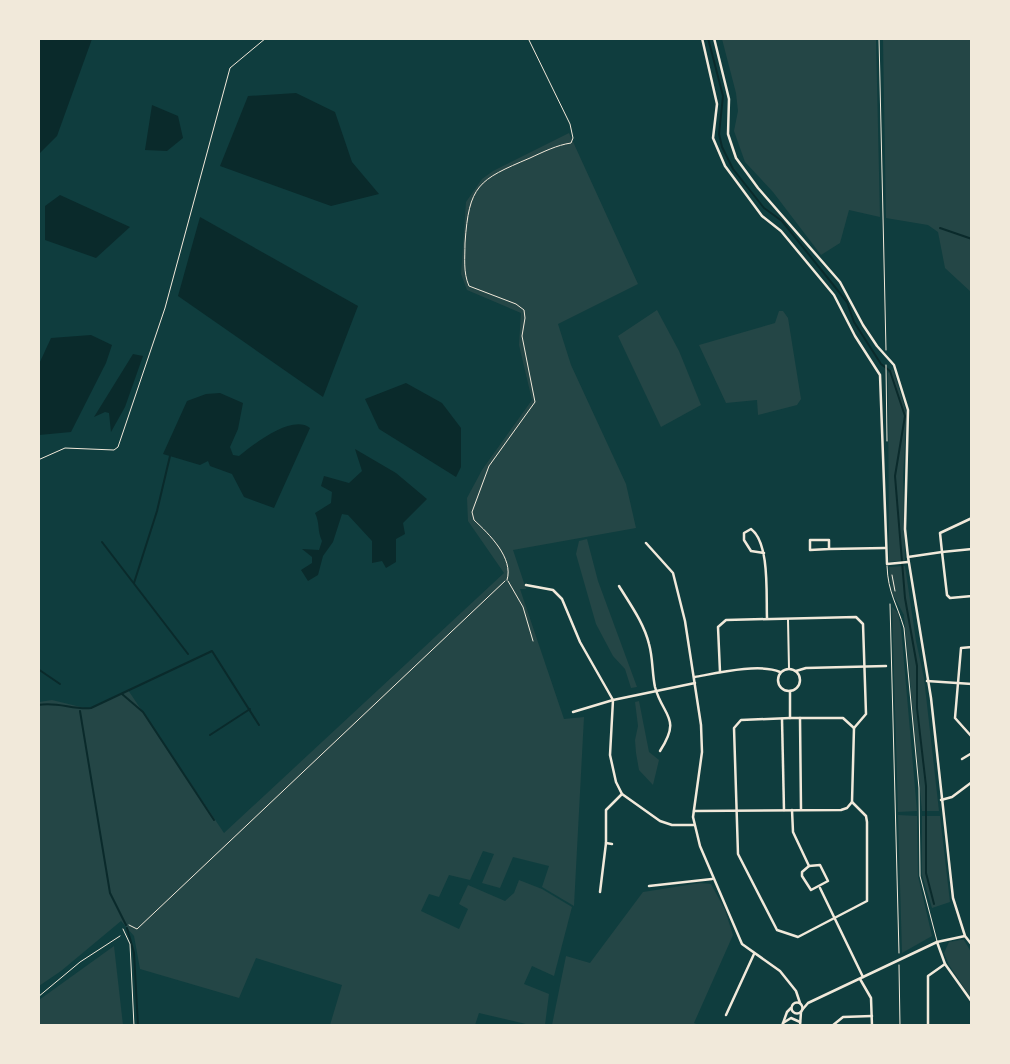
<svg xmlns="http://www.w3.org/2000/svg" width="1010" height="1064" font-family="Mulish,sans-serif">
	<style>
		.green { fill: #244646 }
		.water { fill: #0a2a2b }
		.lines { fill: none; stroke-linecap: round; stroke-linejoin: round }
		.stream { stroke: #0a2a2b; stroke-width: 2 }
		.path { stroke: #f1e9da; stroke-width: 1 }
		.service { stroke: #f1e9da; stroke-width: 1 }
		.pedestrian { stroke: #f1e9da; stroke-width: 2 }
		.minor { stroke: #f1e9da; stroke-width: 2.5 }
	</style>
	<rect width="100%" height="100%" fill="#0f3d3e"/>
	<g class="green">
		<path d="M722 39H876L880 217 849 210 840 243 821 255 773 192 745 162 734 131 738 111 736 93Z"/>
		<path d="M883 39H971V292L945 268 938 232 928 225 886 218Z"/>
		<path d="M569 133 638 284 558 324 571 365 626 484 636 528 513 550 526 589H520L564 719 584 717 574 906 542 887 549 866 513 857 500 888 482 883 494 854 483 851 470 880 449 875 439 897 429 894 421 911 459 929 468 909 459 904 468 885 505 901 514 893 519 880 542 889 572 907 554 976 532 966 524 984 549 994 545 1025H530L479 1013 475 1025H330L342 985 256 958 239 998 140 969 134 936 121 921 61 971 39 986V702L52 700 89 709 128 690 224 833 504 573 468 521 467 498 482 470 532 400 519 345 521 313 467 290 461 274 466 202 482 179 493 171Z"/>
		<path d="M657 310 679 351 701 405 661 427 618 336Z"/>
		<path d="M779 311H783L788 318 801 399 797 405 758 415 757 400 726 403 699 345 775 323Z"/>
		<path d="M893 369 907 414 903 476 905 560 889 562 888 373Z"/>
		<path d="M587 539 598 581 637 687 631 688 625 669 613 656 596 624 576 554 579 541Z"/>
		<path d="M905 566 916 641 924 678 939 811H922L904 615 892 593 889 567Z"/>
		<path d="M892 607 898 613 901 628 917 811 898 812Z"/>
		<path d="M639 701 649 752 659 760 653 785 639 770 636 753 635 740 638 726 635 702Z"/>
		<path d="M898 815 917 816 918 876 932 936 902 953Z"/>
		<path d="M922 816H940L950 902 932 908 922 875Z"/>
		<path d="M700 883 711 884 725 910 733 935 694 1023 698 1025H552L566 956 590 963 643 892Z"/>
		<path d="M960 940H964L971 952V998L949 965 944 953 949 942Z"/>
		<path d="M114 946 123 1025H39V1000Z"/>
	</g>
	<g class="water">
		<path d="M39 38 92 39 57 136 39 154Z"/>
		<path d="M296 93 335 112 352 162 379 194 331 206 220 166 248 96Z"/>
		<path d="M152 105 178 116 183 138 167 151 145 150Z"/>
		<path d="M60 195 130 227 96 258 45 240V206Z"/>
		<path d="M200 217 358 306 323 397 178 296Z"/>
		<path d="M91 335 112 345 106 363 71 432 39 435V364L51 338Z"/>
		<path d="M133 354 143 356 125 407 111 432 109 413 105 412 94 417Z"/>
		<path d="M406 383 442 403 461 428V467L456 477 379 429 365 399Z"/>
		<path d="M220 393 243 403 238 429 230 447 233 455 239 456C254 444 292 414 310 428L274 508 244 497 232 474 210 466 208 461 200 465 163 454 187 401 206 394Z"/>
		<path d="M355 449 396 473 427 499 403 523 405 534 396 539V562L386 568 382 561 372 563V541L348 515 342 514 333 542 323 556 318 575 308 581 301 570 312 563V557L302 549 319 550 322 541C317 531 320 523 315 513L331 503 332 492 321 486 324 476 349 483 362 471Z"/>
	</g>
	<g class="lines">
		<g class="stream">
			<path d="M708 38 723 96 719 134 722 147 733 169 764 208 782 221 847 302 854 322 881 364 890 371 905 416 895 476 905 598 917 666V708L926 786V873L934 904"/>
			<path d="M940 228 972 239"/>
			<path d="M102 542 188 654"/>
			<path d="M134 583 157 511 170 456"/>
			<path d="M38 669 60 684"/>
			<path d="M122 694 143 712 214 820"/>
			<path d="M38 705C57 701 73 710 91 708L212 651 259 725"/>
			<path d="M80 711 110 893 126 925"/>
			<path d="M210 735 250 709"/>
			<path d="M127 928 134 953 138 1026"/>
		</g>
		<g class="path">
			<path d="M879 38 886 350"/>
			<path d="M886 365 887 441"/>
			<path d="M38 460 65 448 114 450 118 447 165 308 230 68 266 38"/>
			<path d="M892 575 895 591"/>
			<path d="M507 580C514 558 489 534 474 520L472 512 489 466 535 402 522 336 525 318 524 310 516 304 469 286C463 272 465 258 465 243 469 185 478 180 530 158 543 152 557 145 571 143L573 138 570 124 528 38"/>
			<path d="M508 581 523 607 533 641"/>
			<path d="M890 604 899 953"/>
			<path d="M129 925 137 929 505 581"/>
			<path d="M123 929 130 944 134 1026"/>
			<path d="M899 965 900 1026"/>
			<path d="M38 997 80 962 120 936"/>
		</g>
		<path class="service" d="M887 566C888 593 897 604 904 628L919 788 920 876 937 941"/>
		<path class="pedestrian" d="M788 620 789 668"/>
		<g class="minor">
			<path d="M702 38 717 104 713 138 725 166 762 216 781 231 834 295 855 336 880 375 887 564 908 562"/>
			<path d="M714 38 729 99 728 134 736 158 758 188 840 282 863 325 877 346 894 365 908 410 905 529 908 557 931 698 953 898 965 936 972 945"/>
			<path d="M972 518 940 533 942 552 972 549"/>
			<path d="M646 543 673 573 685 621 701 725 702 752 693 817 700 846 742 944 780 971 796 991 800 1003"/>
			<path d="M829 549 810 550V540H829V549L885 548"/>
			<path d="M764 553 751 551 744 540V533L751 529C770 543 766 595 767 618"/>
			<path d="M908 557 942 552 947 595 950 598 972 596"/>
			<path d="M526 585 553 590 562 599 580 642 613 700 610 755 616 782 622 794 660 821 672 825H694"/>
			<path d="M619 586C630 604 644 623 649 644 653 658 652 673 655 687 663 717 682 717 660 751"/>
			<path d="M972 647 961 648 955 718 972 737"/>
			<circle cx="789" cy="680" r="11"/>
			<path d="M796 671 806 668 886 666"/>
			<path d="M720 672 718 627 726 620 856 617 863 624 866 714 854 728"/>
			<path d="M695 677C717 673 760 663 780 672"/>
			<path d="M927 681 972 684"/>
			<path d="M790 691V718"/>
			<path d="M573 712 613 700 695 683"/>
			<path d="M790 718H843L854 728 852 802 866 816 867 822V901L798 937 777 930 738 854 734 728 741 720Z"/>
			<path d="M800 718 801 809"/>
			<path d="M782 719 784 810"/>
			<path d="M962 759 972 753"/>
			<path d="M941 800 952 797 972 782"/>
			<path d="M792 810 793 832 809 866"/>
			<path d="M694 811 841 810 847 808 852 802"/>
			<path d="M612 844 606 843V810L622 794"/>
			<path d="M820 865 828 881 811 890 802 876V872L809 866Z"/>
			<path d="M649 886 712 879"/>
			<path d="M820 888 863 977"/>
			<path d="M600 892 606 843"/>
			<path d="M937 942 945 964 972 1002"/>
			<path d="M860 979 871 998 872 1026"/>
			<circle cx="797" cy="1008" r="5.5"/>
			<path d="M802 1010 808 1003 937 942 965 936"/>
			<path d="M726 1015 754 954"/>
			<path d="M783 1023 791 1018 800 1022"/>
			<path d="M782 1026 787 1012 791 1008"/>
			<path d="M800 1026 801 1012"/>
			<path d="M832 1026 843 1017 872 1016"/>
			<path d="M928 1026V976L945 964"/>
		</g>
	</g>
	<rect width="1010" height="1064" fill="none" stroke="#f1e9da" stroke-width="80"/>
</svg>
